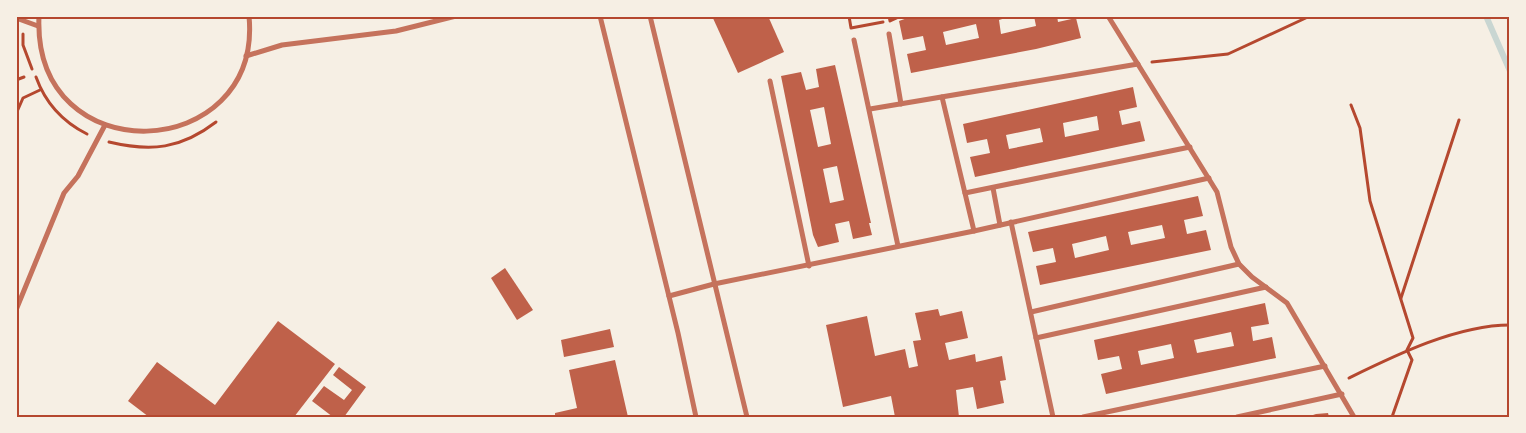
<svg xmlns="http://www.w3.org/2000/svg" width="1526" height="433" font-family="'Noto Sans',sans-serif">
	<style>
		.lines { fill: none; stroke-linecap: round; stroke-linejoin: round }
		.stream { stroke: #c9d6d2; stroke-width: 6 }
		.building { fill: #bf614a; fill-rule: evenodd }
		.path { stroke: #b5482f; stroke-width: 3 }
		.minor { stroke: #c5725c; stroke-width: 5 }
		.neatline { fill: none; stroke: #b5482f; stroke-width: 2 }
	</style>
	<rect width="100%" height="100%" fill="#f6efe4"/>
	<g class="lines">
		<path class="stream" d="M1486 16 1510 71"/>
	</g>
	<g class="building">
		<path d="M712 16H768L784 52 738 73Z"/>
		<path d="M913 16H1012L999 20 1001 34 1036 26 1034 16H1057L1058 22 1076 18 1081 38 1036 49 911 73 907 54 926 50 923 36 903 40 899 21ZM976 24 979 38 946 45 943 32Z"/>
		<path d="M835 65 871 223H869L872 235 853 239 849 221 835 224 839 242 818 247 813 235 781 76 801 72 806 90 819 87 816 69ZM824 107 831 144 818 147 810 110ZM837 166 844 200 830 203 823 169Z"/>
		<path d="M1133 87 1137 107 1119 111 1122 125 1140 121 1145 141 975 177 970 157 990 153 987 139 967 143 963 124ZM1097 116 1099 130 1065 137 1063 123ZM1040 128 1043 142 1009 149 1006 135Z"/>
		<path d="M1198 196 1203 216 1184 220 1187 234 1206 230 1211 250 1040 285 1036 266 1056 262 1053 248 1033 252 1028 232ZM1162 225 1165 238 1131 245 1128 232ZM1106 236 1109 250 1075 258 1072 244Z"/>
		<path d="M505 268 533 310 517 320 491 278Z"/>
		<path d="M1265 303 1269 324 1251 327 1253 341 1272 337 1276 358 1106 394 1101 374 1122 369 1119 356 1098 360 1094 340ZM1231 332 1234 346 1197 353 1194 340ZM1171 344 1174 358 1141 365 1138 351Z"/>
		<path d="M938 309 940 316 962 311 968 338 945 343 949 360 975 354 976 362 1002 356 1006 380 1000 381 1004 403 977 409 973 387 956 390 959 417H895L891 396 843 407 826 325 867 316 875 356 905 349 909 368 918 366 913 341 921 340 915 313Z"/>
		<path d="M278 321 335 364 294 417H149L128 401 157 362 215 405Z"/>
		<path d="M610 329 614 347 564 357 561 340Z"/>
		<path d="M615 360 628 417H555V413L577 408 569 370Z"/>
		<path d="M339 367 366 387 344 417H333L312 401 324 386 344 400 352 390 333 375Z"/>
		<path d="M1328 413 1329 417H1307L1316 414Z"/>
	</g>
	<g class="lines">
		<g class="path">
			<path d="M849 16 851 28 883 22"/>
			<path d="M889 16 890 21 901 16"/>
			<path d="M23 34V45L32 69"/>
			<path d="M1152 62 1228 54 1310 16"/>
			<path d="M36 77C45 102 63 122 87 134"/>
			<path d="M16 80 24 77"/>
			<path d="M1351 105 1360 128 1370 201 1413 338 1407 350 1412 360 1392 417"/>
			<path d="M16 114 23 98 40 90"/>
			<path d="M109 142C151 152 181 149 216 122"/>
			<path d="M1401 298 1459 120"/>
			<path d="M1349 378C1396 355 1457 325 1510 325"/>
		</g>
		<g class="minor">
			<path d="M39 16C32 175 263 164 249 16"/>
			<path d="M600 16 678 333 696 417"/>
			<path d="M650 16 747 417"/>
			<path d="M1108 16 1217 192 1231 247 1239 264 1252 277 1287 303 1354 417"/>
			<path d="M16 18 38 26"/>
			<path d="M889 34 901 104"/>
			<path d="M854 40 898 246"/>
			<path d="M246 56 282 45 396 31 456 16"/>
			<path d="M770 81 809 266"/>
			<path d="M942 97 974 231"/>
			<path d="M870 109 1138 64"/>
			<path d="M993 188 1000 225"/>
			<path d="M965 193 1190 147"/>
			<path d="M1011 222 1053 417"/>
			<path d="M669 296 714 284 974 231 1209 178"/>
			<path d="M16 310 64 193 78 176 105 125"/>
			<path d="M1031 312 1239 264"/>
			<path d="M1036 338 1266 287"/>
			<path d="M1083 417 1325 366"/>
			<path d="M1237 417 1342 394"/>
		</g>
	</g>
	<rect width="1526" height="433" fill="none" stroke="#f6efe4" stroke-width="35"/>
	<rect x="18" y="18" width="1490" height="398" class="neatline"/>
</svg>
